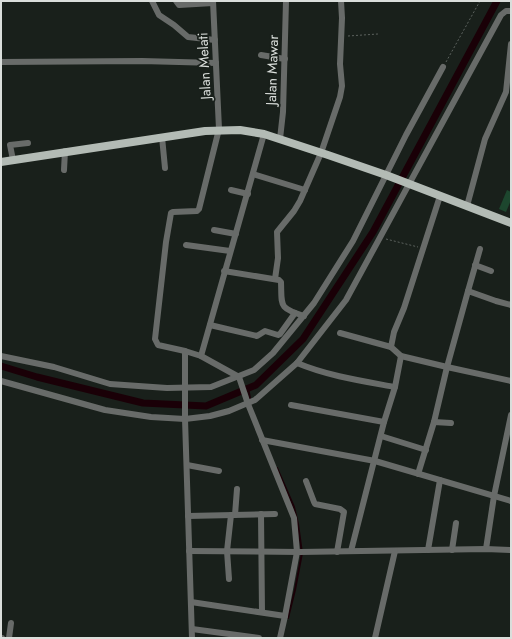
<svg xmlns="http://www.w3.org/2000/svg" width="512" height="639" viewBox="0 0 512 639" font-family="Jost,sans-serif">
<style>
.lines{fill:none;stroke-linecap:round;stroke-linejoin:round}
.stream{stroke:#1a0007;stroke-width:2}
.canal{stroke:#1a0007;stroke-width:7}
.building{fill:#1d462e}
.path{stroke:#5c625e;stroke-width:1;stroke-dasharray:2 2;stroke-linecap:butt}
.minor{stroke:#686b69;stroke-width:6}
.major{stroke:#b3bbb5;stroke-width:8}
.labels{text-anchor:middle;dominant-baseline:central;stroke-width:3.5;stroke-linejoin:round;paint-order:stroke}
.street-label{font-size:14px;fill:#dadedb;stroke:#19201b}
</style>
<rect width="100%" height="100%" fill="#19201b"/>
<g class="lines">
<g class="stream">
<path d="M 248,388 L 250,398"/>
<path d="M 277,468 L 294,507 L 298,524 L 302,553 L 295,590 L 288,618"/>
</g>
<path class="canal" d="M 1,366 L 37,377 L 143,403 L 206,406 L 256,385 L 303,339 L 373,232 L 497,1"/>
</g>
<path class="building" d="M 507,190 L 511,192 L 511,200 L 506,212 L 499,209 Z"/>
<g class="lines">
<g class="path">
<path d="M 348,36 L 378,34"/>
<path d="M 446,62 L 480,1"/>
<path d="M 386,239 L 418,247"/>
</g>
<g class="minor">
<path d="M 152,1 L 159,15 L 174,25 L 188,37 L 215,40"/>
<path d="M 176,1 L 179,5 L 213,3"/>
<path d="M 261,55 L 285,59"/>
<path d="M 1,62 L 142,61 L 216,63"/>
<path d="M 162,137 L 165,168"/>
<path d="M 280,139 L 283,112 L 286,1"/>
<path d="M 13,160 L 10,145 L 28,143"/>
<path d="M 64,170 L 65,151"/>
<path d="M 253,174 L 305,190"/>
<path d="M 231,190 L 248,194"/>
<path d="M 440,196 L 404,308 L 394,332 L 391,347 L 401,356 L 447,367 L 468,291 L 496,301 L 511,305"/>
<path d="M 467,206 L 485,139 L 506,92 L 511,44"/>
<path d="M 214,230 L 236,234"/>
<path d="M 186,245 L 230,251"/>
<path d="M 475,265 L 491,271"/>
<path d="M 224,271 L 279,280 L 281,282 C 282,306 278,308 304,316"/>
<path d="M 275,279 L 278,258 L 277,232 L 294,211 L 300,201 L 321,153 L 340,97 L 342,86 L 340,64 L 342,18 L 341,1"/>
<path d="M 468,291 L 480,249"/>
<path d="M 210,325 L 257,336 L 265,331 L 278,335 L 280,334 L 295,313"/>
<path d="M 340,333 L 391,347"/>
<path d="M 185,351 L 158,345 L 155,339 L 166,242 L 171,213 L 173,212 L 197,211 L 199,209 L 219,129 L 213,1"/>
<path d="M 1,356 L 54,367 L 110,384 L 167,388 L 211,387 L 254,370 L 273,353 L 314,303 L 353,241 L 406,135 L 443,67"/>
<path d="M 201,356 L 239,377 L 248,404 L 294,518 L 297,552 L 285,616 L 280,638"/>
<path d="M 297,363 C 328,376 362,381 395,387"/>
<path d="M 1,381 L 105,410 L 151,417 L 185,419 L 210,416 L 229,411 L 255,400 L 297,363 L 346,300 L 501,15 L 506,11 L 511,11"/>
<path d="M 291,405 L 384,422"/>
<path d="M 434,422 L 451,423"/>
<path d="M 381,436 L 426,450"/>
<path d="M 262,440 L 375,461 L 511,501"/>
<path d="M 187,465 L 219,471"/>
<path d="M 418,474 L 434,422 L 447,367 L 511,381"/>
<path d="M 306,481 L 314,502 L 315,504 L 340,509 L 344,512 L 337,552"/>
<path d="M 261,514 L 262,612"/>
<path d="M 235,515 L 237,489"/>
<path d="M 188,516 L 275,514"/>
<path d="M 486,549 L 494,496 L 511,415"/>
<path d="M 428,550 L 440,480"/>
<path d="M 452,550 L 456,523"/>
<path d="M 189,551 L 300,552 L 486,549 L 511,550"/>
<path d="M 351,551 L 384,422 L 395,387 L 401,356"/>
<path d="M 229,579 L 227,551 L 231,515"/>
<path d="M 191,602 L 285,616"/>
<path d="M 192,629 L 259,638"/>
<path d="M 1,638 L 2,638"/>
<path d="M 9,638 L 11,623"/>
<path d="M 192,638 L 185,419 L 185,351 L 201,356 L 264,134"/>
<path d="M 375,638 L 395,551"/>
</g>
<path class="major" d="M 1,162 L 205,131 L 240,130 L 264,134 L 328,155 L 386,175 L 511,223"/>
</g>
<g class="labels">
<g class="street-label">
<text transform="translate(204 66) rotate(-93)">Jalan Melati</text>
<text transform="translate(272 70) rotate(-88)">Jalan Mawar</text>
</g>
</g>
<rect width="512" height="639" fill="none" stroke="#dadedb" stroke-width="4"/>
</svg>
